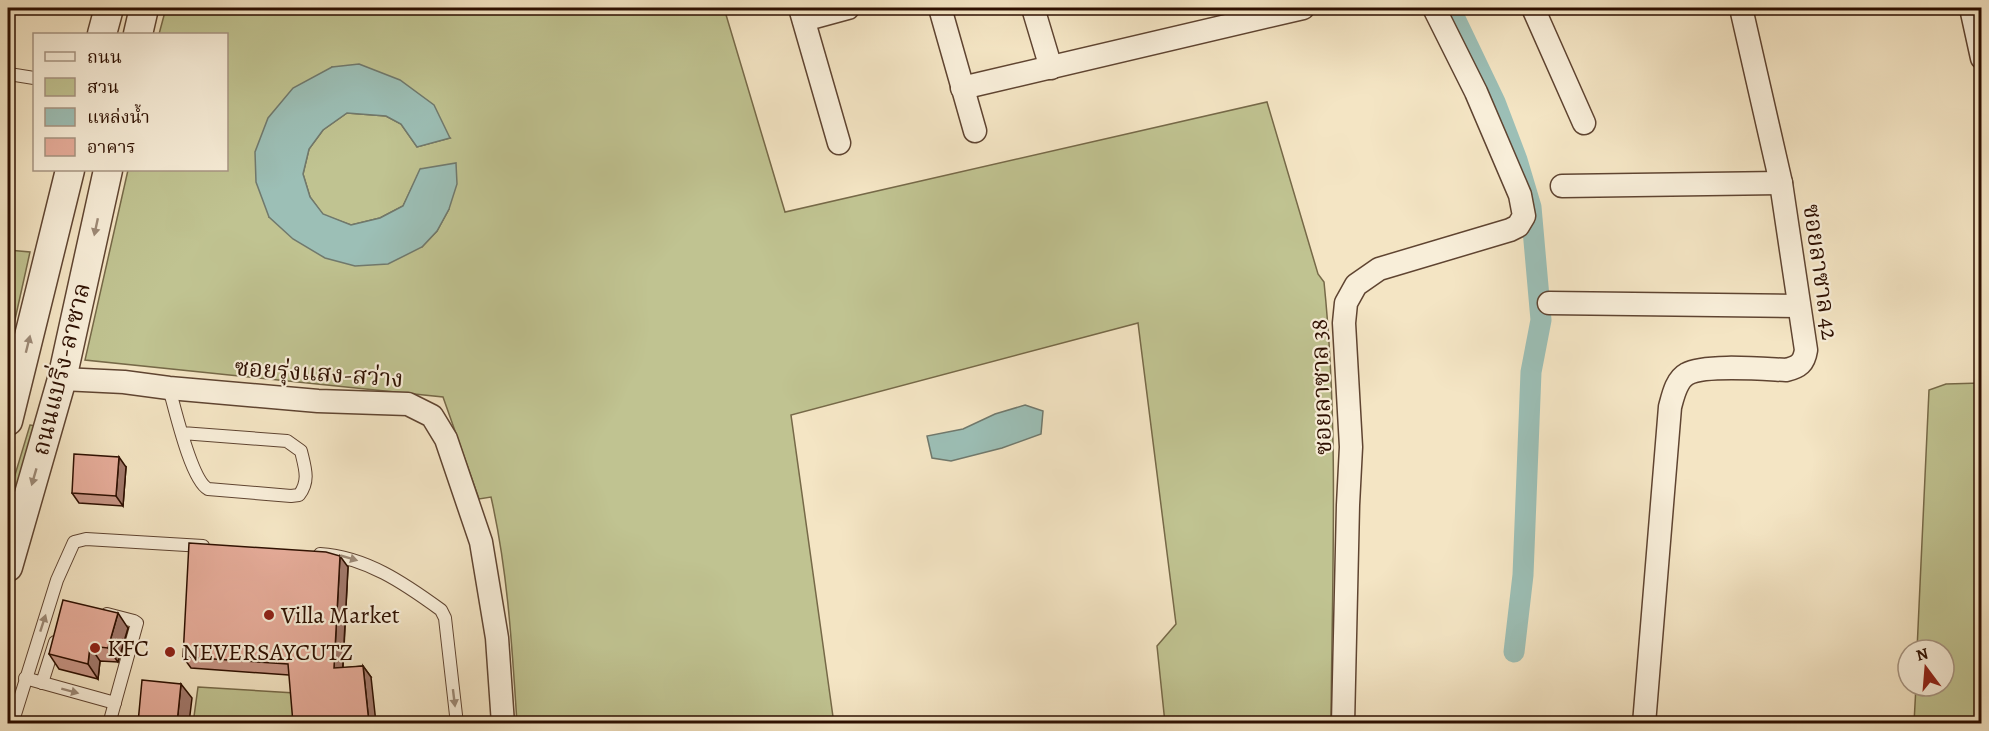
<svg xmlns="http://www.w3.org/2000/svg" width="1989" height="731" viewBox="0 0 1989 731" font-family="Alegreya,'Noto Serif Thai',serif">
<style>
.green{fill:#c0c391;stroke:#766948;stroke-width:1.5;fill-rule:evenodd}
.water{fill:#9cbfb6;stroke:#70796d;stroke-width:1.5}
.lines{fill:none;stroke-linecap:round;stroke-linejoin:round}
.canal{stroke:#9cbfb6;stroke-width:21}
.service-casing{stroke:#5f4431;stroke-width:14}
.minor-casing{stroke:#5f4431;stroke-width:25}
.tertiary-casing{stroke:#5f4431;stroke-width:31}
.service{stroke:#f8eed9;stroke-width:12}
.minor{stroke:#f8eed9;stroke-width:22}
.tertiary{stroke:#f8eed9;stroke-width:28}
.wall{fill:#c79585;stroke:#2d0f00;stroke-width:1.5}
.shaded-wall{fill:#a2796c;stroke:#2d0f00;stroke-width:1.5}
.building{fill:#e7ad9b;stroke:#2d0f00;stroke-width:1.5}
.oneway{fill:#9d8a77}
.poi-dot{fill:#8f2418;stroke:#f8eed9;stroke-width:2}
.labels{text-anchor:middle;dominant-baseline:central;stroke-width:4.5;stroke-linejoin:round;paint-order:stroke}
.street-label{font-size:24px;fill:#2d0f00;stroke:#f8eed9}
.poi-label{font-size:24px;fill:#2d0f00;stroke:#f8eed9;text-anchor:start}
</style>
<rect width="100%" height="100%" fill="#f4e5c4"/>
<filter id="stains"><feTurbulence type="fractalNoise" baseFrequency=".00333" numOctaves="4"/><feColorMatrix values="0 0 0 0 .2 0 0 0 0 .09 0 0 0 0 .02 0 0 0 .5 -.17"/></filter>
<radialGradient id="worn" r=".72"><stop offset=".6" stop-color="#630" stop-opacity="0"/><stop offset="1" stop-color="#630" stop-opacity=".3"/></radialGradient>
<g class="green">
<path d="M 166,8 L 724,8 L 785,212 L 1267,102 L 1318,274 L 1324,282 C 1339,428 1332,576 1331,723 L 1165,723 L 1157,646 L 1176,624 L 1138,323 L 791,415 L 834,724 L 517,723 C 512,647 508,572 491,497 L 479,499 L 443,397 L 85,360 L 128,170 L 226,170 L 226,34 L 159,34 ZM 332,67 L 450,138 L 417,147 L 401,124 L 386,116 L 347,113 L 323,130 L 309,149 L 303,174 L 310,197 L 323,215 L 351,225 L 380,218 L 403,206 L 421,169 L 449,209 L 437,231 L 422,247 L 269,217 Z"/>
<path d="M 8,250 L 30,252 L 8,351 Z"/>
<path d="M 1981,383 L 1981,723 L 1914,723 L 1916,686 L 1944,686 L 1944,650 L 1917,650 L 1929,390 L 1946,384 Z"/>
<path d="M 30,425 L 36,426 L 8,525 L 8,498 Z"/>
<path d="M 198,687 L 295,693 L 297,723 L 193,724 Z"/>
</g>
<g class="water">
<path d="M 359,64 L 400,80 L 434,105 L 450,138 L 417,147 L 401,124 L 386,116 L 347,113 L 323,130 L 309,149 L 303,174 L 310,197 L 323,214 L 351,225 L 380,218 L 403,206 L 420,169 L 456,163 L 457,184 L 449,209 L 437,231 L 422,247 L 388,264 L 355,266 L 325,258 L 293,239 L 269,217 L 256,182 L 255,152 L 268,118 L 293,88 L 332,67 Z"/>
<path d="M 1025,405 L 1043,411 L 1041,434 L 1002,448 L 951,461 L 932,458 L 927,436 L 963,429 L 995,414 Z"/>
</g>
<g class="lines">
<path class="canal" d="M 1450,8 L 1495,102 L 1517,160 L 1531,207 L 1541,320 L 1531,372 L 1523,575 L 1514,652"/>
<g class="service-casing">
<g id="service">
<path d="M 9,74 L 34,78"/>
<path d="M 169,388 C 175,409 191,480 208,489 L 291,496 L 299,495 C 310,481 305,468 301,451 L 287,441 L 182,433"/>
<path d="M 320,554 C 366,557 404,583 441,610 L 445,618 L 457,724"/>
<path d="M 107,614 L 134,621 L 137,623 L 109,724"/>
<path d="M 25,678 L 115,703"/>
<path d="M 42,683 L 55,642"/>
<path d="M 12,724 L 57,580 L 74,542 L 86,539 L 203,546"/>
</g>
</g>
<g class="minor-casing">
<g id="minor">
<path d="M 800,8 L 839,143"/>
<path d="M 940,8 L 975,131"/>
<path d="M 1033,8 L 1051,68"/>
<path d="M 1533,8 L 1584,123"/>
<path d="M 1971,8 L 1982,58"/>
<path d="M 804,20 L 848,8"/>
<path d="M 962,88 L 1303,8"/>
<path d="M 1562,186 L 1781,183"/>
<path d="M 1549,303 L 1798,306"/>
<path d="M 62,379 L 124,382 L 169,388 L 318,401 L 408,404 L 432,416 L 446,439 L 481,542 L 497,638 L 503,724"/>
<path d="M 1343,724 L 1348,505 L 1351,447 L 1344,323 L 1346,303 L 1356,285 L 1379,269 L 1510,230 L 1518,226 L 1524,216 L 1520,195 L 1476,92 L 1434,8"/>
<path d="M 1644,724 L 1670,407 C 1673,396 1676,380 1687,374 C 1704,364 1764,369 1786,370 C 1799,367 1804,363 1806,350 L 1781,183 L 1741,8"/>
</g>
</g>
<g class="tertiary-casing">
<g id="tertiary">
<path d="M 102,34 L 109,8"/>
<path d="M 138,34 L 144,8"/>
<path d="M 8,421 L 70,170"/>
<path d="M 8,567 L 62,379 L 108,170"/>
</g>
</g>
<use href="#service" class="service"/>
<use href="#minor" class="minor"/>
<use href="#tertiary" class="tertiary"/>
</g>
<g class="wall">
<path d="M 126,467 L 123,506 L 79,503 L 72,493 Z"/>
<path d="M 348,567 L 343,668 L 363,666 L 371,677 L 289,675 L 191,668 L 183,657 Z"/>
<path d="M 128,628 L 118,662 L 100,661 L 98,679 L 59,669 L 49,654 Z"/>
</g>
<g class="shaded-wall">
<path d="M 119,457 L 126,467 L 123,506 L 116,496 Z"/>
<path d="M 340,556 L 348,567 L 342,680 L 334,668 Z"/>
<path d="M 118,613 L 128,628 L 118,662 L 108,648 Z"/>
<path d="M 90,646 L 100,661 L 98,679 L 88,664 Z"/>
<path d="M 363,666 L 371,677 L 376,723 L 369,723 Z"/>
<path d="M 181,684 L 192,698 L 189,723 L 177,723 Z"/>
</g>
<g class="building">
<path d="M 74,454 L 119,457 L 116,496 L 72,493 Z"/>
<path d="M 189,543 L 326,552 L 340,556 L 334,668 L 363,666 L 369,723 L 293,723 L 288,664 L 183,657 Z"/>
<path d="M 63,600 L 118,613 L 108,648 L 90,646 L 88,664 L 49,654 Z"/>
<path d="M 142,680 L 181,684 L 177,723 L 138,723 Z"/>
</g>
<defs><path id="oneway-solid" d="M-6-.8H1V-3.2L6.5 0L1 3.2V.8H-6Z" transform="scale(1.5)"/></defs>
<g class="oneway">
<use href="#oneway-solid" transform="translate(96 227) rotate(102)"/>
<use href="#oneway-solid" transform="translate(28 344) rotate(-76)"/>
<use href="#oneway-solid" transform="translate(34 477) rotate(106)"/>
<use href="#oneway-solid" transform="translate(349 558) rotate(16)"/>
<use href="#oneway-solid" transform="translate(43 623) rotate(-72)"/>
<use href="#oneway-solid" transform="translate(70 691) rotate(15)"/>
<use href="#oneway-solid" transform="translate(454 698) rotate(83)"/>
</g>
<g class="poi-dot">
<circle cx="269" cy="615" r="6"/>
<circle cx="95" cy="648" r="6"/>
<circle cx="170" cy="652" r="6"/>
</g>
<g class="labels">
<g class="street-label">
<text transform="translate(1821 272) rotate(82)">ซอยลาซาล 42</text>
<text transform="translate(61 369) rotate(-76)">ถนนแบริ่ง-ลาซาล</text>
<text transform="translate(319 373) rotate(4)">ซอยรุ่งแสง-สว่าง</text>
<text transform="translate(1321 387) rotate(-92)">ซอยลาซาล 38</text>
</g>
<g class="poi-label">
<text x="281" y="615">Villa Market</text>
<text x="107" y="648">KFC</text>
<text x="182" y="652">NEVERSAYCUTZ</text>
</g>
</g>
<rect width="1989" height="731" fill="none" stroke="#f4e5c4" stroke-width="30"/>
<rect x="9" y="9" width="1971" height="713" fill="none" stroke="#2d0f00" stroke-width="3"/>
<rect x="15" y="15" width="1959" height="701" fill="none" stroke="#2d0f00" stroke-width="1.5"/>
<rect x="33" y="33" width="195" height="138" fill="#f8eed9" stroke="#a79582" stroke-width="1.5"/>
<rect x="45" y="52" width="30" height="9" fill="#f8eed9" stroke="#a79582" stroke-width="1.5"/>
<text x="87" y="63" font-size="18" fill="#2d0f00">ถนน</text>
<rect x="45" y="78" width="30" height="18" fill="#c0c391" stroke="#a79582" stroke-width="1.5"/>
<text x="87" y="93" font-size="18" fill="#2d0f00">สวน</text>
<rect x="45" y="108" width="30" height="18" fill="#9cbfb6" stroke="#a79582" stroke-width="1.5"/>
<text x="87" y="123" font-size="18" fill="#2d0f00">แหล่งน้ำ</text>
<rect x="45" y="138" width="30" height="18" fill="#e7ad9b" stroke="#a79582" stroke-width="1.5"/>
<text x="87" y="153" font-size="18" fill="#2d0f00">อาคาร</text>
<g transform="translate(1926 668) rotate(344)"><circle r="28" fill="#f8eed9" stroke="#a79582" stroke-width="1.5"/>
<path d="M0-4.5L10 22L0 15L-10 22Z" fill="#8f2418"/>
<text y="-9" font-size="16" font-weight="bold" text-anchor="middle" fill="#2d0f00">N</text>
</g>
<rect width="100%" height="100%" filter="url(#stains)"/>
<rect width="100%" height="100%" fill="url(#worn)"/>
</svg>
